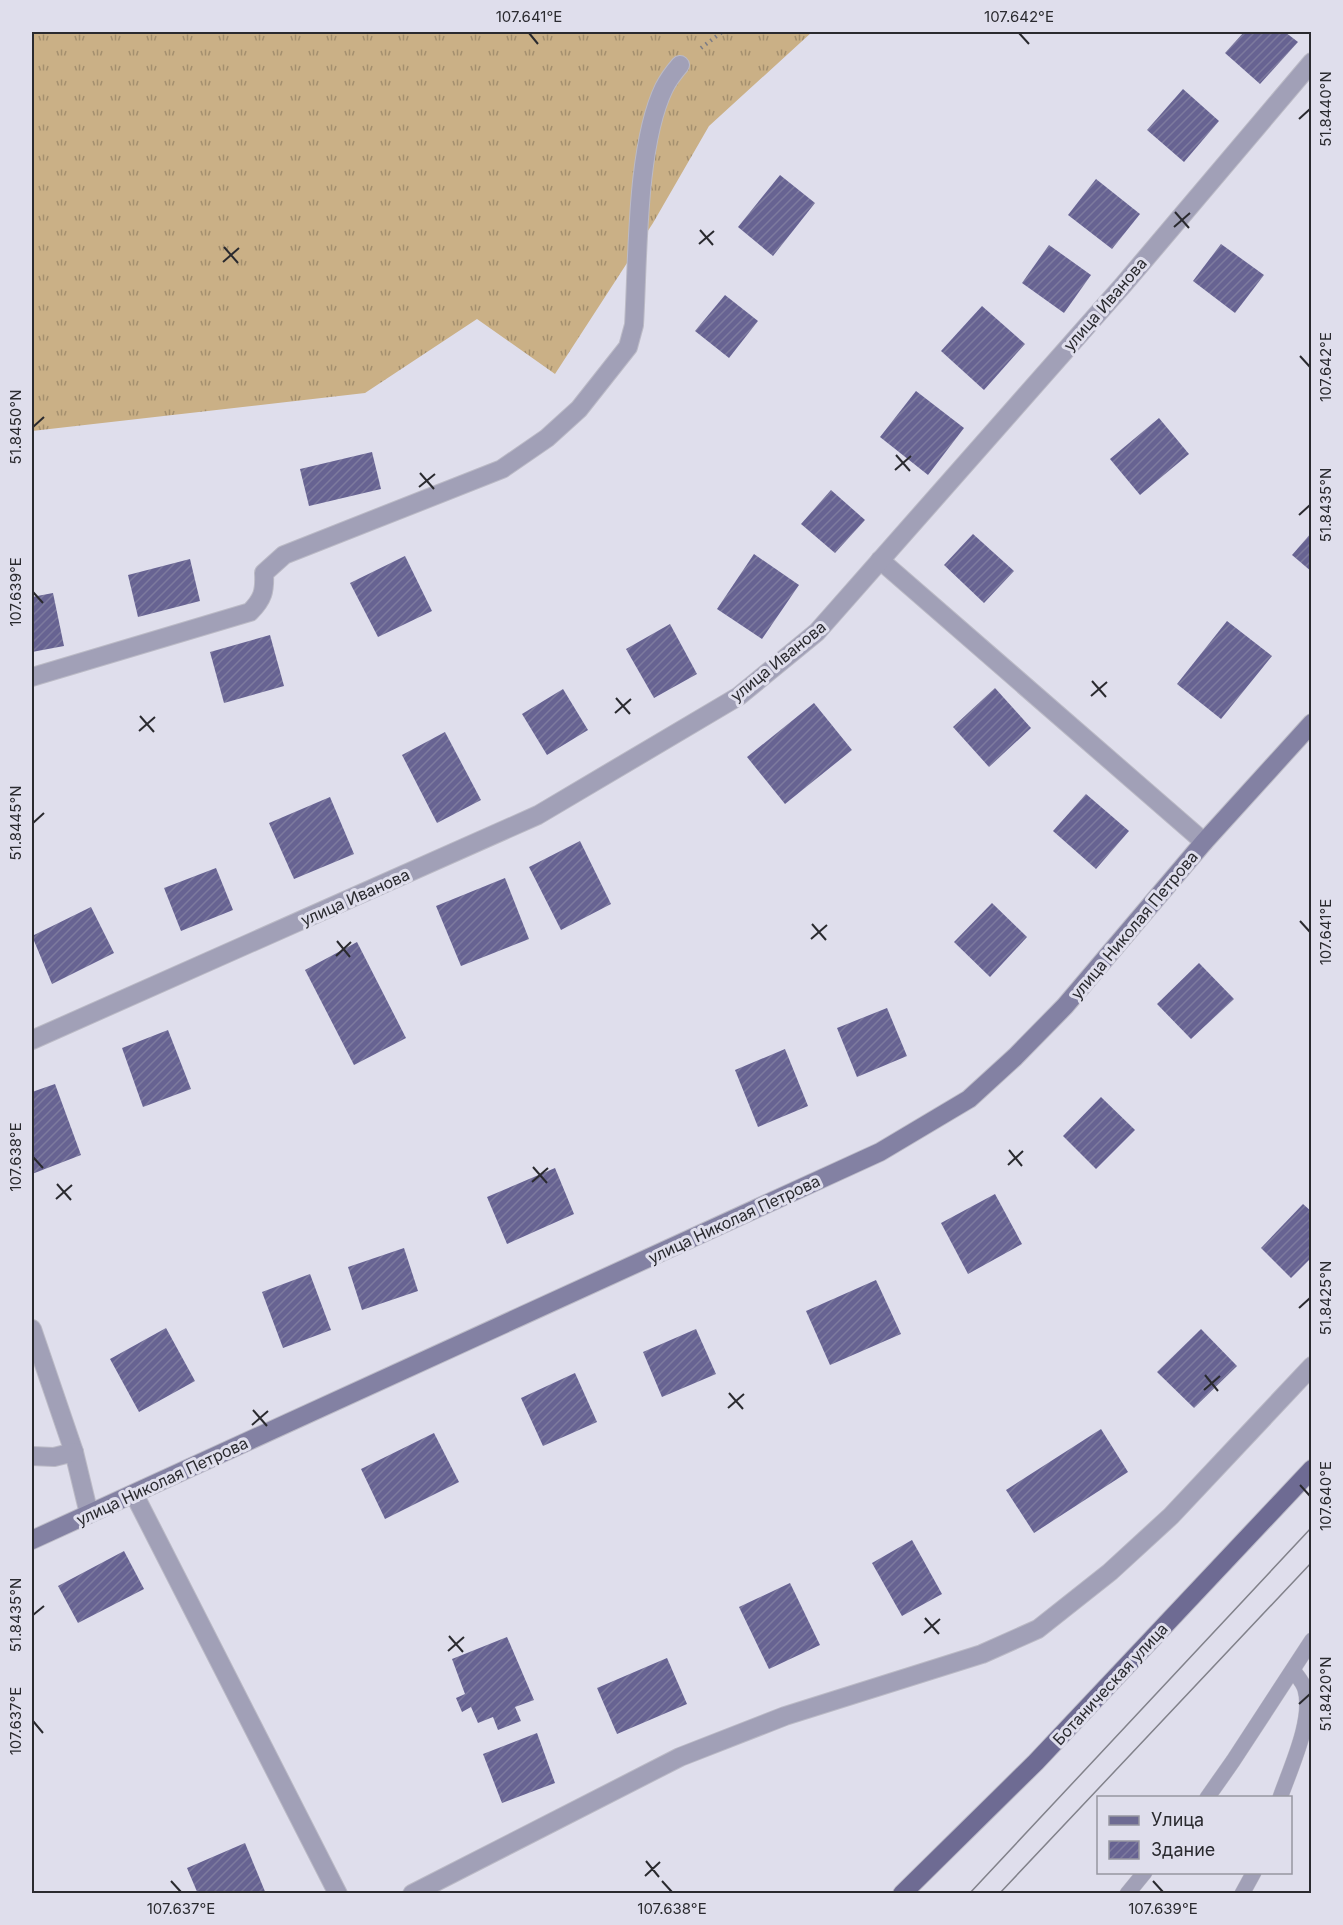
<svg xmlns="http://www.w3.org/2000/svg" width="1343" height="1925" viewBox="0 0 1343 1925" font-family="Inter,sans-serif">
<style>
.grass{fill:url(#grass-tufts)}
.building{fill:url(#building-hatch)}
.lines{fill:none;stroke-linecap:round;stroke-linejoin:round}
.service-casing{stroke:#bbbac6;stroke-width:16}
.minor-casing{stroke:#bbbac6;stroke-width:20}
.secondary-casing{stroke:#bbbac6;stroke-width:20}
.primary-casing{stroke:#bbbac6;stroke-width:20}
.path{stroke:#7c7c85;stroke-width:4;stroke-dasharray:1.5 4.5;stroke-linecap:butt}
.service{stroke:#a1a0b7;stroke-width:15}
.minor{stroke:#a1a0b7;stroke-width:18}
.secondary{stroke:#8381a3;stroke-width:18}
.primary{stroke:#6e6b93;stroke-width:18}
.tram{stroke:#82828b;stroke-width:1.5}
.ticks{fill:none;stroke:#2a2a2f;stroke-width:2}
.labels{text-anchor:middle;dominant-baseline:central;stroke-width:6;stroke-linejoin:round;paint-order:stroke}
.street-label{font-size:16px;fill:#2a2a2f;stroke:#dfdeec}
.neatline{fill:none;stroke:#2a2a2f;stroke-width:2}
.ticks-label{font-size:15px;text-anchor:middle;fill:#2a2a2f}
</style>
<defs>
<pattern id="grass-tufts" width="24" height="20" patternUnits="userSpaceOnUse" patternTransform="scale(1.5)"><rect width="24" height="20" fill="#cab086"/><path d="M3 7l-1-3M5 7V3M7 7l1-3M15 17l-1-3M17 17v-4M19 17l1-3" fill="none" stroke="#a48f6e"/></pattern>
<pattern id="building-hatch" width="6" height="6" patternUnits="userSpaceOnUse" patternTransform="scale(1.5)"><rect width="6" height="6" fill="#676392"/><path d="M-1 1l2-2M0 6l6-6M5 7l2-2" fill="none" stroke="#7d7a9e"/></pattern>
</defs>
<rect width="100%" height="100%" fill="#dfdeec"/>
<path class="grass" d="M 32,32 L 812,32 L 709,126 L 653,223 L 555,374 L 477,319 L 365,393 L 32,431 Z"/>
<g class="building">
<path d="M 1244,32 L 1285,32 L 1298,42 L 1260,84 L 1225,53 Z"/>
<path d="M 1183,89 L 1219,121 L 1184,162 L 1147,130 Z"/>
<path d="M 780,175 L 815,203 L 773,256 L 738,227 Z"/>
<path d="M 1096,179 L 1140,214 L 1112,249 L 1068,215 Z"/>
<path d="M 1221,244 L 1264,275 L 1235,313 L 1193,281 Z"/>
<path d="M 1049,245 L 1091,275 L 1064,313 L 1022,283 Z"/>
<path d="M 725,295 L 758,321 L 729,358 L 695,331 Z"/>
<path d="M 982,306 L 1025,344 L 984,390 L 941,351 Z"/>
<path d="M 916,391 L 964,428 L 928,475 L 880,437 Z"/>
<path d="M 1159,418 L 1189,454 L 1140,495 L 1110,459 Z"/>
<path d="M 372,452 L 381,489 L 309,506 L 300,469 Z"/>
<path d="M 831,490 L 865,520 L 835,553 L 801,524 Z"/>
<path d="M 1312,532 L 1312,572 L 1292,555 Z"/>
<path d="M 973,534 L 1014,571 L 984,603 L 944,565 Z"/>
<path d="M 754,554 L 799,585 L 762,639 L 717,609 Z"/>
<path d="M 405,556 L 432,611 L 378,637 L 350,583 Z"/>
<path d="M 190,559 L 200,601 L 138,617 L 128,575 Z"/>
<path d="M 53,593 L 64,646 L 32,652 L 32,597 Z"/>
<path d="M 1227,621 L 1272,656 L 1221,719 L 1177,684 Z"/>
<path d="M 670,624 L 697,674 L 654,698 L 626,649 Z"/>
<path d="M 270,635 L 284,686 L 224,703 L 210,652 Z"/>
<path d="M 995,688 L 1031,728 L 989,767 L 953,727 Z"/>
<path d="M 563,689 L 588,730 L 547,755 L 522,714 Z"/>
<path d="M 814,703 L 852,750 L 785,804 L 747,757 Z"/>
<path d="M 445,732 L 481,800 L 437,823 L 402,755 Z"/>
<path d="M 1086,794 L 1129,831 L 1096,869 L 1053,831 Z"/>
<path d="M 330,797 L 354,854 L 294,879 L 269,823 Z"/>
<path d="M 580,841 L 611,904 L 561,930 L 529,867 Z"/>
<path d="M 216,868 L 233,910 L 181,931 L 164,888 Z"/>
<path d="M 505,878 L 529,939 L 461,966 L 436,906 Z"/>
<path d="M 992,903 L 1027,937 L 990,977 L 954,942 Z"/>
<path d="M 91,907 L 114,953 L 52,984 L 32,936 Z"/>
<path d="M 357,942 L 406,1038 L 354,1065 L 305,970 Z"/>
<path d="M 1199,963 L 1234,999 L 1191,1039 L 1157,1004 Z"/>
<path d="M 887,1008 L 907,1056 L 857,1077 L 837,1028 Z"/>
<path d="M 168,1030 L 191,1089 L 143,1107 L 122,1048 Z"/>
<path d="M 785,1049 L 808,1106 L 758,1127 L 735,1070 Z"/>
<path d="M 55,1084 L 81,1155 L 32,1174 L 32,1092 Z"/>
<path d="M 1101,1097 L 1135,1130 L 1096,1169 L 1063,1136 Z"/>
<path d="M 555,1168 L 574,1214 L 507,1244 L 487,1197 Z"/>
<path d="M 995,1194 L 1022,1244 L 968,1274 L 941,1223 Z"/>
<path d="M 1303,1204 L 1312,1212 L 1312,1257 L 1291,1278 L 1261,1248 Z"/>
<path d="M 404,1248 L 418,1291 L 362,1310 L 348,1267 Z"/>
<path d="M 310,1274 L 331,1330 L 283,1348 L 262,1292 Z"/>
<path d="M 876,1280 L 901,1334 L 830,1365 L 806,1311 Z"/>
<path d="M 166,1328 L 195,1381 L 139,1412 L 110,1359 Z"/>
<path d="M 696,1329 L 716,1374 L 662,1397 L 643,1352 Z"/>
<path d="M 1201,1329 L 1237,1366 L 1194,1408 L 1157,1372 Z"/>
<path d="M 575,1373 L 597,1422 L 543,1446 L 521,1398 Z"/>
<path d="M 1101,1429 L 1128,1472 L 1034,1533 L 1006,1490 Z"/>
<path d="M 434,1433 L 459,1482 L 385,1519 L 361,1469 Z"/>
<path d="M 912,1540 L 942,1594 L 902,1616 L 872,1563 Z"/>
<path d="M 124,1551 L 144,1589 L 78,1623 L 58,1586 Z"/>
<path d="M 790,1583 L 820,1645 L 769,1669 L 739,1607 Z"/>
<path d="M 507,1637 L 534,1700 L 515,1707 L 521,1721 L 498,1730 L 493,1717 L 478,1723 L 471,1707 L 462,1712 L 456,1698 L 465,1694 L 452,1659 Z"/>
<path d="M 667,1658 L 687,1704 L 617,1734 L 597,1688 Z"/>
<path d="M 537,1733 L 555,1783 L 502,1803 L 483,1754 Z"/>
<path d="M 245,1843 L 266,1894 L 198,1894 L 187,1868 Z"/>
</g>
<g class="lines">
<g class="service-casing">
<g id="service">
<path d="M 1207,1798 L 1233,1761 L 1312,1640"/>
<path d="M 1280,1798 C 1290,1769 1314,1719 1305,1689 C 1303,1682 1297,1676 1293,1670"/>
<path d="M 1127,1894 L 1145,1872"/>
<path d="M 1242,1894 L 1254,1872"/>
</g>
</g>
<g class="minor-casing">
<g id="minor">
<path d="M 880,560 L 1204,842"/>
<path d="M 32,677 L 250,612 C 263,599 265,591 264,573 L 284,555 L 502,469 L 547,438 L 579,409 L 628,347 L 634,325 C 638,259 636,146 664,88 C 668,80 674,72 680,65"/>
<path d="M 32,1040 L 538,815 L 739,696 L 817,632 L 1124,284 L 1312,62"/>
<path d="M 32,1329 L 74,1452 L 89,1514"/>
<path d="M 32,1456 L 54,1457 L 74,1452"/>
<path d="M 134,1494 L 338,1894"/>
<path d="M 412,1894 L 680,1757 L 785,1716 L 982,1654 L 1038,1629 L 1110,1572 L 1171,1516 L 1312,1366"/>
</g>
</g>
<g class="secondary-casing">
<path id="secondary" d="M 32,1540 L 880,1152 L 969,1099 L 1015,1057 L 1065,1006 L 1204,842 L 1312,723"/>
</g>
<g class="primary-casing">
<path id="primary" d="M 902,1894 L 1036,1762 L 1312,1469"/>
</g>
<path class="path" d="M 701,48 L 722,32"/>
<use href="#service" class="service"/>
<use href="#minor" class="minor"/>
<use href="#secondary" class="secondary"/>
<use href="#primary" class="primary"/>
<g class="tram">
<path d="M 969,1894 L 1312,1527"/>
<path d="M 999,1894 L 1312,1562"/>
</g>
</g>
<path class="ticks" d="M 529,33 L 538,44M 1019,33 L 1029,44M 1299,119 L 1310,109M 1175,212 L 1189,228M 1174,227 L 1190,213M 700,230 L 713,245M 699,244 L 714,231M 224,247 L 238,263M 223,262 L 239,248M 1300,356 L 1310,367M 33,427 L 44,417M 896,455 L 910,471M 895,470 L 911,456M 420,473 L 434,489M 419,487 L 435,474M 1299,515 L 1310,505M 33,592 L 43,603M 1092,681 L 1106,697M 1091,696 L 1107,682M 616,698 L 630,714M 615,713 L 631,699M 140,716 L 154,732M 139,731 L 155,717M 33,823 L 44,813M 1300,921 L 1310,932M 812,924 L 826,940M 811,939 L 827,925M 337,941 L 350,957M 336,956 L 351,942M 1009,1150 L 1022,1166M 33,1157 L 43,1168M 1008,1165 L 1023,1151M 533,1167 L 547,1183M 532,1182 L 548,1168M 57,1184 L 71,1200M 56,1199 L 72,1185M 1299,1308 L 1310,1298M 1205,1375 L 1218,1391M 1204,1390 L 1220,1376M 729,1393 L 743,1409M 728,1408 L 744,1394M 253,1410 L 267,1426M 252,1425 L 268,1411M 1300,1485 L 1310,1496M 33,1615 L 44,1606M 925,1618 L 939,1634M 924,1633 L 940,1619M 449,1636 L 463,1652M 448,1651 L 464,1637M 1299,1704 L 1310,1694M 33,1721 L 43,1733M 646,1861 L 659,1877M 645,1876 L 660,1862M 171,1881 L 181,1892M 662,1881 L 672,1892M 1153,1881 L 1163,1892"/>
<g class="labels">
<g class="street-label">
<text transform="translate(1105 304) rotate(-49)">улица Иванова</text>
<text transform="translate(778 661) rotate(-39)">улица Иванова</text>
<text transform="translate(355 897) rotate(-24)">улица Иванова</text>
<text transform="translate(1134 925) rotate(-50)">улица Николая Петрова</text>
<text transform="translate(734 1219) rotate(-25)">улица Николая Петрова</text>
<text transform="translate(162 1481) rotate(-25)">улица Николая Петрова</text>
<text transform="translate(1110 1684) rotate(-47)">Ботаническая улица</text>
</g>
</g>
<rect width="1343" height="1925" fill="none" stroke="#dfdeec" stroke-width="66"/>
<rect x="1097" y="1796" width="195" height="78" fill="#dfdeec" stroke="#9796a0" stroke-width="1.5"/>
<rect x="1109" y="1816" width="30" height="9" fill="#6e6b93" stroke="#9796a0" stroke-width="1.5"/>
<text x="1151" y="1826" font-size="18" fill="#2a2a2f">Улица</text>
<rect x="1109" y="1841" width="30" height="18" fill="url(#building-hatch)" stroke="#9796a0" stroke-width="1.5"/>
<text x="1151" y="1856" font-size="18" fill="#2a2a2f">Здание</text>
<rect x="33" y="33" width="1277" height="1859" class="neatline"/>
<g class="ticks-label">
<text x="529" y="22">107.641°E</text>
<text x="1019" y="22">107.642°E</text>
<text transform="translate(1326 109) rotate(-90)" y="5">51.8440°N</text>
<text transform="translate(1326 367) rotate(-90)" y="5">107.642°E</text>
<text transform="translate(16 427) rotate(-90)" y="5">51.8450°N</text>
<text transform="translate(1326 505) rotate(-90)" y="5">51.8435°N</text>
<text transform="translate(16 592) rotate(-90)" y="5">107.639°E</text>
<text transform="translate(16 823) rotate(-90)" y="5">51.8445°N</text>
<text transform="translate(1326 932) rotate(-90)" y="5">107.641°E</text>
<text transform="translate(16 1157) rotate(-90)" y="5">107.638°E</text>
<text transform="translate(1326 1298) rotate(-90)" y="5">51.8425°N</text>
<text transform="translate(1326 1496) rotate(-90)" y="5">107.640°E</text>
<text transform="translate(16 1615) rotate(-90)" y="5">51.8435°N</text>
<text transform="translate(1326 1694) rotate(-90)" y="5">51.8420°N</text>
<text transform="translate(16 1721) rotate(-90)" y="5">107.637°E</text>
<text x="181" y="1914">107.637°E</text>
<text x="672" y="1914">107.638°E</text>
<text x="1163" y="1914">107.639°E</text>
</g>
</svg>
